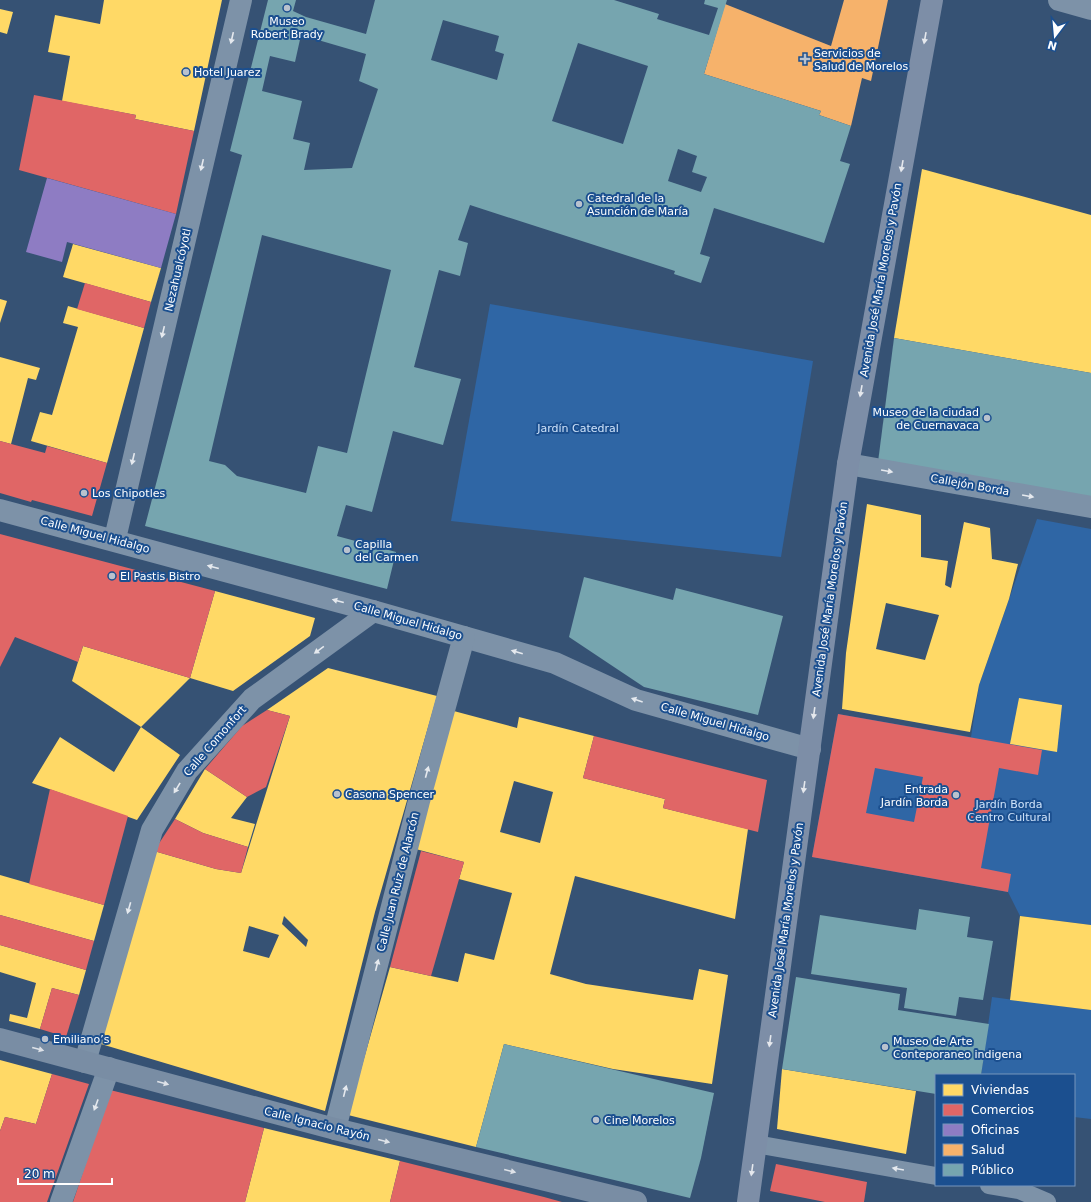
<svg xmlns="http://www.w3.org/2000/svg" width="1091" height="1202" viewBox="0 0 1091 1202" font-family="'DejaVu Sans',sans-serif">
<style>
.green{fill:#2f66a5}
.homes{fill:#ffd966;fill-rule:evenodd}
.shops{fill:#e06666;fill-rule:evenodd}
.offices{fill:#8e7cc3}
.health{fill:#f6b26b}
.public{fill:#76a5af;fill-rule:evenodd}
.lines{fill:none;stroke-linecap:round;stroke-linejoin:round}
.lane{stroke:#7d92a8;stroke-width:18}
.street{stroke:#7d92a8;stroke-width:22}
.secondary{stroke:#798da4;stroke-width:22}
.primary{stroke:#7d8ea7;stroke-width:22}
.oneway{fill:#e5e9ee}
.oneway2{fill:#e5e8ed}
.oneway3{fill:#dee2e8}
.poi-dot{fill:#b9c2ce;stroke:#1b4f8f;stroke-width:1.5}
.labels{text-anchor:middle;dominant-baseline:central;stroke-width:4;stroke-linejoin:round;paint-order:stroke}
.poi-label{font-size:11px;fill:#fff;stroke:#1b4f8f;text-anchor:start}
.street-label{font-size:11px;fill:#fff;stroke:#1b4f8f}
.park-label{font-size:11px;fill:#cfe3fa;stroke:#1b4f8f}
</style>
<rect width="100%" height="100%" fill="#365274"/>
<g class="green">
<path d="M 490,304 L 813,361 L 781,557 L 451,521 Z"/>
<path d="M 1037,519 L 1091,529 L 1091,925 L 1020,916 L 1008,892 L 812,857 L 838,714 L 971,737 L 979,685 Z"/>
<path d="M 992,997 L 1091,1010 L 1091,1119 L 1074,1117 L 1074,1075 L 981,1075 Z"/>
</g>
<g class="homes">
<path d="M 104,0 L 222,0 L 194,131 L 135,119 L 136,115 L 62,101 L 70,56 L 48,52 L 55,15 L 100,24 Z"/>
<path d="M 0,9 L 13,12 L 7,34 L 0,32 Z"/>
<path d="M 922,169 L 1091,215 L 1091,373 L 894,338 Z"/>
<path d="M 73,244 L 161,268 L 151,302 L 63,277 Z"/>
<path d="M 0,299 L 7,301 L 0,323 Z"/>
<path d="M 68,306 L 144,328 L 107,463 L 31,441 L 40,412 L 52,415 L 78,327 L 63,323 Z"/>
<path d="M 0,357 L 40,368 L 36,380 L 28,378 L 11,444 L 0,441 Z"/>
<path d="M 867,504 L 921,515 L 921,557 L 948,561 L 945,585 L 951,588 L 964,522 L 990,528 L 992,559 L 1018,564 L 1009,599 L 979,685 L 970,732 L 842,709 L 846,653 ZM 886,603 L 939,615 L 925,660 L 876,649 Z"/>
<path d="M 215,591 L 315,618 L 310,636 L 233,691 L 190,678 L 141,727 L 72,681 L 83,646 L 190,678 Z"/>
<path d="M 328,668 L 437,696 L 375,912 L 325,1111 L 101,1044 L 154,851 L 216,869 L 241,873 L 290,716 L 267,710 ZM 284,916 L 308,940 L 306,947 L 282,924 ZM 249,926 L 279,935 L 269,958 L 243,951 Z"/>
<path d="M 1019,698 L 1062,705 L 1057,752 L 1010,744 Z"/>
<path d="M 450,710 L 517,728 L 519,717 L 594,736 L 583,778 L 665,799 L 663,808 L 748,829 L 735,919 L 575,876 L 550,974 L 586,984 L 693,1000 L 699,969 L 728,975 L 712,1084 L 613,1069 L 504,1044 L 476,1147 L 348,1115 L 390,967 L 458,982 L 465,953 L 494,960 L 512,893 L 459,879 L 464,862 L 412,848 ZM 514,781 L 553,792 L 540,843 L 500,832 Z"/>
<path d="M 141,727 L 180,755 L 137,820 L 32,783 L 60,737 L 114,772 Z"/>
<path d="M 205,769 L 247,797 L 231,818 L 255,824 L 248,847 L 203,833 L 175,819 Z"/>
<path d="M 0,875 L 104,905 L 94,941 L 0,915 Z"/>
<path d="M 1020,916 L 1091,925 L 1091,1010 L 1010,1000 Z"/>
<path d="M 0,945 L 86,970 L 79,995 L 52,988 L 40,1029 L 9,1021 L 10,1014 L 27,1018 L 36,983 L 0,972 Z"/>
<path d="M 0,1060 L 52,1074 L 36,1124 L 5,1117 L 0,1131 Z"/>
<path d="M 782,1069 L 916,1091 L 906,1154 L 777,1129 Z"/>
<path d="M 264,1128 L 400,1161 L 390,1202 L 245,1202 Z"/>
</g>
<g class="shops">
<path d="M 34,95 L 136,115 L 135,119 L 194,131 L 176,214 L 19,170 Z"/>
<path d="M 85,283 L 151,302 L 144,328 L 77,309 Z"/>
<path d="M 0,441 L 45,453 L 47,446 L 107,463 L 92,516 L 32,500 L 31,502 L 0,493 Z"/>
<path d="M 0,534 L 215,591 L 190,678 L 83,646 L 78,662 L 15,637 L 0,667 Z"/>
<path d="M 267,710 L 290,716 L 266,787 L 247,797 L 205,769 L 242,726 Z"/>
<path d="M 838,714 L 1042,750 L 1038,775 L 999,768 L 981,868 L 1011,874 L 1008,892 L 812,857 ZM 875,768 L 923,777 L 914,822 L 866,813 Z"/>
<path d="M 594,736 L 767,780 L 758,832 L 663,808 L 665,799 L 583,778 Z"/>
<path d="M 50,789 L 128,816 L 104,905 L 29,884 Z"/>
<path d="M 175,819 L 203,833 L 248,847 L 241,873 L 216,869 L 154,851 Z"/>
<path d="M 421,851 L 464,862 L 431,976 L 390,967 Z"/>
<path d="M 0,915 L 94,941 L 86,970 L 0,945 Z"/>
<path d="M 52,988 L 79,995 L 66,1037 L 40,1029 Z"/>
<path d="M 52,1074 L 89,1084 L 47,1202 L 0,1202 L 0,1131 L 5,1117 L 36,1124 Z"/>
<path d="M 110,1090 L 264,1128 L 245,1202 L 73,1202 Z"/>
<path d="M 400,1161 L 544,1197 L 562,1202 L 390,1202 Z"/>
<path d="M 776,1164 L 867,1182 L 864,1202 L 825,1202 L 770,1191 Z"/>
</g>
<path class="offices" d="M 47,178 L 176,214 L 161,268 L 67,242 L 62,262 L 26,252 Z"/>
<path class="health" d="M 844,0 L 888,0 L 871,81 L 862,78 L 851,126 L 819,115 L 821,111 L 704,74 L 725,4 L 831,46 Z"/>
<g class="public">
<path d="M 268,0 L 296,0 L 293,11 L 306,17 L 366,34 L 375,0 L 614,0 L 659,14 L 657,19 L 709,35 L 718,8 L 704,4 L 705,0 L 727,0 L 704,74 L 821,111 L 819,115 L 851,126 L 840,161 L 850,164 L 824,243 L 714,208 L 700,254 L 710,257 L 701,283 L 674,274 L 675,271 L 470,205 L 458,240 L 468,243 L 460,276 L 439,270 L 414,367 L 461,379 L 443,445 L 393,431 L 372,512 L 346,505 L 337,536 L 396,552 L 387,589 L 145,526 L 242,155 L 230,151 ZM 443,20 L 499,36 L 495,51 L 504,54 L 497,80 L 431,60 ZM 301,35 L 366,54 L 359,81 L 378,89 L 352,168 L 304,170 L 310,143 L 293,139 L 302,101 L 262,91 L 270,56 L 295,62 ZM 578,43 L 648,66 L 623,144 L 552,121 ZM 678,149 L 697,156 L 692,172 L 707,177 L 701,192 L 668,181 ZM 262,235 L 391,270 L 347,453 L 318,446 L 306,493 L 237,476 L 225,465 L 209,461 Z"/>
<path d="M 894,338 L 1091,373 L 1091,504 L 878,462 Z"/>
<path d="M 584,577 L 673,600 L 676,588 L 783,616 L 758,715 L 644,687 L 569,637 Z"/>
<path d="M 919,909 L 970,917 L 967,937 L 993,941 L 983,1000 L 959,997 L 956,1016 L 904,1008 L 907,988 L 811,974 L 820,915 L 916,930 Z"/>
<path d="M 796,977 L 900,994 L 898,1010 L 989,1024 L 981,1075 L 936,1075 L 936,1094 L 782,1069 Z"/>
<path d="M 504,1044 L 714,1093 L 701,1158 L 690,1198 L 476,1147 Z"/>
</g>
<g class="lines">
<g class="lane">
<path d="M 756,1144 L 936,1176"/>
<path d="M 989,1185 L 1019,1190 L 1047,1202"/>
</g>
<g class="street">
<path d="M 1059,0 L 1091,9"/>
<path d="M 848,464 L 1091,507"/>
<path d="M 0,510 L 373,611 L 555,663 L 636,700 L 810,749"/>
<path d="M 113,540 L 117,530 L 241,0"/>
<path d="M 85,1062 L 152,830 L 187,771 L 252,699 L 373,611"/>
<path d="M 335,1129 L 419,801 L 464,637"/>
<path d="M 61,1202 L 109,1068"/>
</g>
<path class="secondary" d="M 0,1039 L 335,1129 L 636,1202"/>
<path class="primary" d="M 748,1202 L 848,464 L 932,0"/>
</g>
<defs><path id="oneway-solid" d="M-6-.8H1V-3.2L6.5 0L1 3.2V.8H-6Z"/></defs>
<g class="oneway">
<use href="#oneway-solid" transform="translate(232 38) rotate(103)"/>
<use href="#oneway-solid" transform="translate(202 165) rotate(103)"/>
<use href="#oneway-solid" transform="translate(163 332) rotate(103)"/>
<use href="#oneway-solid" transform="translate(133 459) rotate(103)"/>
<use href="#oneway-solid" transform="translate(887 471) rotate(10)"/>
<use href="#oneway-solid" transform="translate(1028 496) rotate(10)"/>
<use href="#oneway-solid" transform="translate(213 567) rotate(-165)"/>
<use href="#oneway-solid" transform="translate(338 601) rotate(-165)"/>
<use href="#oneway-solid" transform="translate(319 650) rotate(144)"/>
<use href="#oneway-solid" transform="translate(517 652) rotate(-164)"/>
<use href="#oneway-solid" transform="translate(637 700) rotate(-161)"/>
<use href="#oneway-solid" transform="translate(427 772) rotate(-75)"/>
<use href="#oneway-solid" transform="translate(177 788) rotate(121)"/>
<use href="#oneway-solid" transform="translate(129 908) rotate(106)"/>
<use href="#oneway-solid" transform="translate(377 965) rotate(-76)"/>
<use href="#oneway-solid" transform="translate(345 1091) rotate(-76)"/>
<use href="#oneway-solid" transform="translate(96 1105) rotate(110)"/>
<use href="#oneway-solid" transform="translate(898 1169) rotate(-170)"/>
</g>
<g class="oneway2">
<use href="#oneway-solid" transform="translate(925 38) rotate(100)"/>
<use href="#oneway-solid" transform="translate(902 166) rotate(100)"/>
<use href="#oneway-solid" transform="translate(861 391) rotate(100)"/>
<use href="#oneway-solid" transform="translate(814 713) rotate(98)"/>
<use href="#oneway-solid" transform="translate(804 787) rotate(98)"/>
<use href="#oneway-solid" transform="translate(770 1041) rotate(98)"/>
<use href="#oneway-solid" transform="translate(752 1170) rotate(98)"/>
</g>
<g class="oneway3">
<use href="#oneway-solid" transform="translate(38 1049) rotate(15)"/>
<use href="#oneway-solid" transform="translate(163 1083) rotate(15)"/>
<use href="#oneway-solid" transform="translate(384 1141) rotate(14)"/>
<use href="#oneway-solid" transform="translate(510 1171) rotate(14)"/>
</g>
<g class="poi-dot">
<circle cx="287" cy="8" r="4"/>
<path d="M803 53h4v4h4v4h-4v4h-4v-4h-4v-4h4z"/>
<circle cx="186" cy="72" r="4"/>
<circle cx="579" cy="204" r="4"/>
<circle cx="987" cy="418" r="4"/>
<circle cx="84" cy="493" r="4"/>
<circle cx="347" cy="550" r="4"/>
<circle cx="112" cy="576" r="4"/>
<circle cx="337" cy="794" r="4"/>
<circle cx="956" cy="795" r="4"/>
<circle cx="45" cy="1039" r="4"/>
<circle cx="885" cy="1047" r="4"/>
<circle cx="596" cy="1120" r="4"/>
</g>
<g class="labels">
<g class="poi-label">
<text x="287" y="21" text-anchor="middle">Museo<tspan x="287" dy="13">Robert Brady</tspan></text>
<text x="814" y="53">Servicios de<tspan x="814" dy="13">Salud de Morelos</tspan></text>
<text x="194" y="72">Hotel Juarez</text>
<text x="587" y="198">Catedral de la<tspan x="587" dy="13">Asunción de María</tspan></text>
<text x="979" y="412" text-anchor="end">Museo de la ciudad<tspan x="979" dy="13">de Cuernavaca</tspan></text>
<text x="92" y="493">Los Chipotles</text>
<text x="355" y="544">Capilla<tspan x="355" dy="13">del Carmen</tspan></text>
<text x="120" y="576">El Pastis Bistro</text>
<text x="948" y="789" text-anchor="end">Entrada<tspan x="948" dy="13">Jardín Borda</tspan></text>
<text x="345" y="794">Casona Spencer</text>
<text x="53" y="1039">Emiliano’s</text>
<text x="893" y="1041">Museo de Arte<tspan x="893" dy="13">Conteporaneo indigena</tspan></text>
<text x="604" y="1120">Cine Morelos</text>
</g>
<g class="street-label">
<text transform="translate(178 270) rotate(-77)">Nezahualcóyotl</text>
<text transform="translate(881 280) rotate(-80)">Avenida José María Morelos y Pavón</text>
<text transform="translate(970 485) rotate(10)">Callejón Borda</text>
<text transform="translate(95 535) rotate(15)">Calle Miguel Hidalgo</text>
<text transform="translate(830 599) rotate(-82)">Avenida José María Morelos y Pavón</text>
<text transform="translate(408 621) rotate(16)">Calle Miguel Hidalgo</text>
<text transform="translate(715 722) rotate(16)">Calle Miguel Hidalgo</text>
<text transform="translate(215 741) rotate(-49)">Calle Comonfort</text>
<text transform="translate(398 882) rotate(-76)">Calle Juan Ruiz de Alarcón</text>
<text transform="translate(786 920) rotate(-82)">Avenida José María Morelos y Pavón</text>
<text transform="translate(317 1124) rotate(14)">Calle Ignacio Rayón</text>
</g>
<g class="park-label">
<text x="578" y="428">Jardín Catedral</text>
<text x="1009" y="804">Jardín Borda<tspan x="1009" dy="13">Centro Cultural</tspan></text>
</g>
</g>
<rect x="935" y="1074" width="140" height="112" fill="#1b4f8f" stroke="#7695bc"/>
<rect x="943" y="1084" width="20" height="12" fill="#ffd966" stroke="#7695bc"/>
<text x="971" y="1094" font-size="12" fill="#ffffff">Viviendas</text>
<rect x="943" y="1104" width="20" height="12" fill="#e06666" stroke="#7695bc"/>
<text x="971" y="1114" font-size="12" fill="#ffffff">Comercios</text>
<rect x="943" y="1124" width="20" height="12" fill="#8e7cc3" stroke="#7695bc"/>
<text x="971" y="1134" font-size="12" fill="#ffffff">Oficinas</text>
<rect x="943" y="1144" width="20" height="12" fill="#f6b26b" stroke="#7695bc"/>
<text x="971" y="1154" font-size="12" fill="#ffffff">Salud</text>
<rect x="943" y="1164" width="20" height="12" fill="#76a5af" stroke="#7695bc"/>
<text x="971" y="1174" font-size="12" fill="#ffffff">Público</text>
<g transform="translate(1055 36) rotate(196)" stroke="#1b4f8f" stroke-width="3" paint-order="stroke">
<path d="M0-3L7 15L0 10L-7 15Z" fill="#ffffff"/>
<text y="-6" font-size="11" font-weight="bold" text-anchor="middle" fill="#ffffff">N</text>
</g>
<path d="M18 1178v6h94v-6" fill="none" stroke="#ffffff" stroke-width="2"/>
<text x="24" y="1178" font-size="12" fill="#ffffff" stroke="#1b4f8f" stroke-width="3" paint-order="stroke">20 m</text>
</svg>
